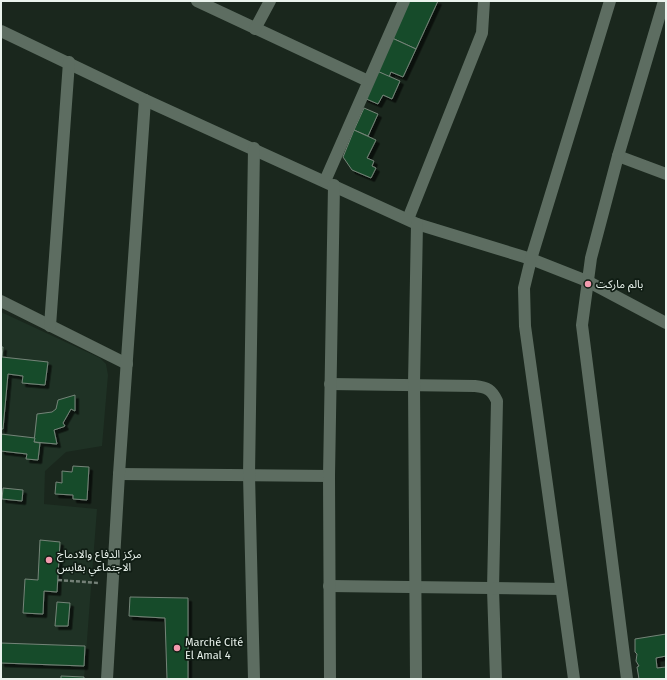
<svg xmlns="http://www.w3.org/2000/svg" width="667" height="680" viewBox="0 0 667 680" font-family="'Fira Sans','Noto Sans Arabic',sans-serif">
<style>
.built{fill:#1f3225}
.building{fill:#194b2c;stroke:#748478;filter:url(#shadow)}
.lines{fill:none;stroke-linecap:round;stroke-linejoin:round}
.path{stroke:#748077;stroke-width:2.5;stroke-dasharray:4 2;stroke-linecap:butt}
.street{stroke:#5d6d61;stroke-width:12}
.secondary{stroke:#5d6d61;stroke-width:12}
.poi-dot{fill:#f29aad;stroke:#101d14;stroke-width:1.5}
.labels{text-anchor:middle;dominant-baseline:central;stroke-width:3.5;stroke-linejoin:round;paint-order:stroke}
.poi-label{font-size:11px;fill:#eaf3ed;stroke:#101d14;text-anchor:start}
</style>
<defs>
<filter id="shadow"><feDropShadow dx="3.5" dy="3.5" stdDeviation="0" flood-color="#0009"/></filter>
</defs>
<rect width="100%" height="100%" fill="#1a271d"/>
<path class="built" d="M 1,312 L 100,358 L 106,364 L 108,375 L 102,446 L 66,452 L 45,471 L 44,504 L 97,509 L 84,679 L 1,679 Z"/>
<g class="building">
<path d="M 409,1 L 438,1 L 416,49 L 392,38 Z"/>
<path d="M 392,38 L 416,49 L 403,77 L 391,72 L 389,77 L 377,71 Z"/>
<path d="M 377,71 L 400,81 L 392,99 L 383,95 L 378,104 L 364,98 Z"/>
<path d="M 364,108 L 378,114 L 368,136 L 354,130 Z"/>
<path d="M 354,130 L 376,140 L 367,158 L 374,161 L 372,166 L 376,168 L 371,178 L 352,170 L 343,157 Z"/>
<path d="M 1,347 L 3,347 L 2,357 L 48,362 L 45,385 L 22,383 L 23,376 L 8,374 L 3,429 L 1,429 Z"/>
<path d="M 75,395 L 75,411 L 71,409 L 63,423 L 65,426 L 63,427 L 54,430 L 57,444 L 34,442 L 37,414 L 52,412 L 56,409 L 58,400 Z"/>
<path d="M 1,434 L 35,438 L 34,442 L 40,443 L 38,460 L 26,459 L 27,454 L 1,451 Z"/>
<path d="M 73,466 L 89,467 L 87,500 L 73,499 L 73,495 L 55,494 L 56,482 L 62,483 L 62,471 L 72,472 Z"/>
<path d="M 3,488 L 23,490 L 22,501 L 2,499 Z"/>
<path d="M 40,540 L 60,542 L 57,592 L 44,591 L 43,614 L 23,613 L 25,579 L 38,580 Z"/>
<path d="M 130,597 L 188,598 L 188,679 L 167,679 L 165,618 L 129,616 Z"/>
<path d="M 57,602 L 70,603 L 68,626 L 55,626 Z"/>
<path d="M 666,634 L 666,656 L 656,658 L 657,668 L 666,667 L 666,679 L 639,679 L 637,667 L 639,666 L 636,661 L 637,654 L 635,652 L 635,639 Z"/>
<path d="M 1,643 L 85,646 L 84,666 L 1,663 Z"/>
<path d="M 61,676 L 84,677 L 84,679 L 61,679 Z"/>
</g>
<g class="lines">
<path class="path" d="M 58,580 L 99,583"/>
<g class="street">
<path d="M 197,1 L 368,81"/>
<path d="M 255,29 L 270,1"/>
<path d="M 1,31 L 145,100 L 417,224 L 531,259 L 587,281 L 666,323"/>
<path d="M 618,156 L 666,174"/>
<path d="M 325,181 L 404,1"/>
<path d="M 408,219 L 482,33 L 484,1"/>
<path d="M 1,301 L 127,364"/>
<path d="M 50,326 L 69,62"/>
<path d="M 330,384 L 475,386 C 487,387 492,390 497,401 L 493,589 L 496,679"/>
<path d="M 119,474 L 329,476"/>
<path d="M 329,586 L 561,589"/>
<path d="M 107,679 L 119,474 L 145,100"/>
<path d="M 254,679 L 249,475 L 254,148"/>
<path d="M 330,679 L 329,476 L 334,185"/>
<path d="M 416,679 L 414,384 L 417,224"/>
</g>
<g class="secondary">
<path d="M 574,679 L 525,326 L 524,288 L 531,259 L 610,1"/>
<path d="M 627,679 L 582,325 L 591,258 L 618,156 L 664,1"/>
</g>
</g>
<g class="poi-dot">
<circle cx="588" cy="284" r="4"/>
<circle cx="49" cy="560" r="4"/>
<circle cx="177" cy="648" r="4"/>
</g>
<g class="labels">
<g class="poi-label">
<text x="596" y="284">بالم ماركت</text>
<text x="57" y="554">مركز الدفاع والادماج<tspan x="57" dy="13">الاجتماعي بقابس</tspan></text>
<text x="185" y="642">Marché Cité<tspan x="185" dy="13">El Amal 4</tspan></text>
</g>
</g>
<rect width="667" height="680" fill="none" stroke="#eaf3ed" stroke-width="4"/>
</svg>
